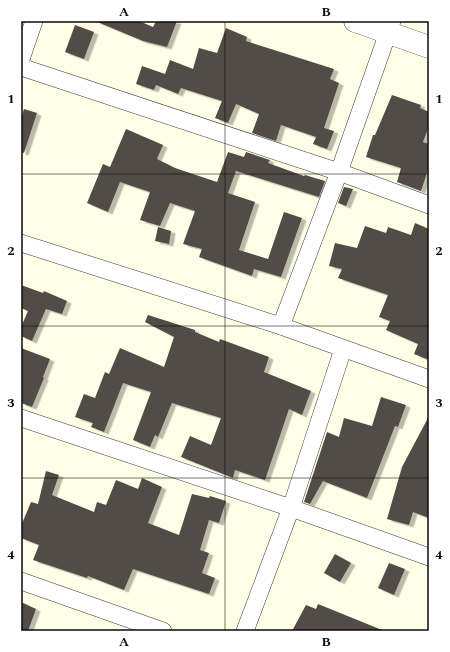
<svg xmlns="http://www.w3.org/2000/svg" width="450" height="652" viewBox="0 0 450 652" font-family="Spectral,serif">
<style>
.building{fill:#524c46;filter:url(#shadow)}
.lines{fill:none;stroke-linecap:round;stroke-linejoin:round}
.minor-casing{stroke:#3d3d3d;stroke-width:18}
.tertiary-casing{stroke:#3d3d3d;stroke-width:23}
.minor{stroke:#fff;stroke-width:17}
.tertiary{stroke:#fff;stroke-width:22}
.grid{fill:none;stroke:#0a0a0a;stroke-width:1;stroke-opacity:0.55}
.neatline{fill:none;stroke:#0a0a0a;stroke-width:1.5}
.grid-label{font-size:13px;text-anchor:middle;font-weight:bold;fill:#0a0a0a}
</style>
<defs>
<filter id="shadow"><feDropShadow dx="4.5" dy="2.5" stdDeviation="0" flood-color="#0004"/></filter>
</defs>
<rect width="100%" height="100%" fill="#fffee6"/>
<g class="building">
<path d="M 95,21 L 139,21 L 153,27 L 156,21 L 177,21 L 167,47 L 143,41 Z"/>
<path d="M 75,25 L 94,32 L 84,59 L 65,52 Z"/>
<path d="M 226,28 L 247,37 L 246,41 L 334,69 L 330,79 L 339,83 L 324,128 L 334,131 L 327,149 L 313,144 L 316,137 L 281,125 L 276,141 L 252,133 L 259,114 L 236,104 L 228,123 L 215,118 L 222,101 L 181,88 L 178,94 L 156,85 L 154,90 L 136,84 L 142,66 L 165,74 L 170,60 L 193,69 L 199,48 L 217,53 Z"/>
<path d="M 392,95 L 421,105 L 420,108 L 429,112 L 429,126 L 423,142 L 429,144 L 429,167 L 421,191 L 397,182 L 401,168 L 366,157 L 373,135 L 375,135 Z"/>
<path d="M 24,109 L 37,113 L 24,153 L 21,152 L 21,119 Z"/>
<path d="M 126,129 L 163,145 L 157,159 L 175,168 L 217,182 L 228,152 L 244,157 L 246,152 L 270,160 L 268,163 L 304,176 L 305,175 L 325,181 L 319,197 L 236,171 L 228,193 L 255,202 L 239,250 L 268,259 L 284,212 L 302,218 L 281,277 L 254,269 L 252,276 L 199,257 L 202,249 L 183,244 L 195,211 L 170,203 L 160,226 L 140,220 L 150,192 L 120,182 L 108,212 L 87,203 L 103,164 L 110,167 Z"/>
<path d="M 344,187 L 353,189 L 346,206 L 338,203 Z"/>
<path d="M 415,223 L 429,229 L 429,360 L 414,354 L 418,344 L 386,330 L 390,321 L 379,317 L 388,295 L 338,278 L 342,269 L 329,266 L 335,243 L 357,248 L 365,226 L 386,233 L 388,227 L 411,235 Z"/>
<path d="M 158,227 L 171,231 L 169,244 L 155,241 Z"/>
<path d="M 21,285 L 43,293 L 44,291 L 67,301 L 62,314 L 46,309 L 32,341 L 21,336 L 21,327 L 28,311 L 21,308 Z"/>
<path d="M 148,315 L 195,330 L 195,332 L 219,342 L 220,339 L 269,357 L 264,372 L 311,391 L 302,415 L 289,409 L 265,480 L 235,470 L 233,478 L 181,457 L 190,436 L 211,445 L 221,418 L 172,403 L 158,437 L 155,435 L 150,447 L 133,440 L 151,392 L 123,383 L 104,432 L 91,427 L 93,423 L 75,417 L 84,394 L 95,398 L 105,372 L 109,374 L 120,348 L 164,367 L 174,337 L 145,322 Z"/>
<path d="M 21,348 L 50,359 L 43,377 L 44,378 L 32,407 L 21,403 Z"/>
<path d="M 381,397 L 406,405 L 398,427 L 395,426 L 367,498 L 323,481 L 310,504 L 304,502 L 327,432 L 339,437 L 344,418 L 372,426 Z"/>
<path d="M 429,416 L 429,518 L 413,512 L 409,525 L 387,519 L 402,467 Z"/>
<path d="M 46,471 L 59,475 L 52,495 L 94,512 L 97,502 L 106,505 L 116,480 L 138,489 L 142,478 L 162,487 L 148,523 L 179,535 L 192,494 L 209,498 L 210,496 L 226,501 L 219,523 L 209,520 L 200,550 L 209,553 L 202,573 L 215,578 L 209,594 L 133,569 L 124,590 L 88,576 L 87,578 L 33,560 L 39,545 L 21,538 L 21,526 L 31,502 L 38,504 Z"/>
<path d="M 335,554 L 351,563 L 340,582 L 324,573 Z"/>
<path d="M 389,563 L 405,569 L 394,595 L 378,588 Z"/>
<path d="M 21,602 L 36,609 L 28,631 L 21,631 Z"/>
<path d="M 318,604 L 382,630 L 382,631 L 292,631 L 306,605 L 316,609 Z"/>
</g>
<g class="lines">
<g class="minor-casing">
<g id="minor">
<path d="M 21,59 L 34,21"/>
<path d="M 21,67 L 339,172 L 429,205"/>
<path d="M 21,243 L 281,326 L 429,379"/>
<path d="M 281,326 L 339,172 L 392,21"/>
<path d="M 21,418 L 291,508 L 429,557"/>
<path d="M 21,581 L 163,631"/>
<path d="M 245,631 L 291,508 L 343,349"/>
</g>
</g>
<g class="tertiary-casing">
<path id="tertiary" d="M 355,21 L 429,47"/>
</g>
<use href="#minor" class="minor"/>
<use href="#tertiary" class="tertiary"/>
</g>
<path class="grid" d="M 225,21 L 225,631M 21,174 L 429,174M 21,326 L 429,326M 21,478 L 429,478"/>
<rect width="450" height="652" fill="none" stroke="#ffffff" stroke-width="44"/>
<rect x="22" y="22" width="406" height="608" class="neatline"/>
<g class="grid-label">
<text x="124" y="16">A</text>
<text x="326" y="16">B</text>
<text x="11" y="103">1</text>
<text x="439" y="103">1</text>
<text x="11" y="255">2</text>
<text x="439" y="255">2</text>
<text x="11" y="407">3</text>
<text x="439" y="407">3</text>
<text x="11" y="559">4</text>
<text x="439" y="559">4</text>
<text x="124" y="646">A</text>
<text x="326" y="646">B</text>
</g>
</svg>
